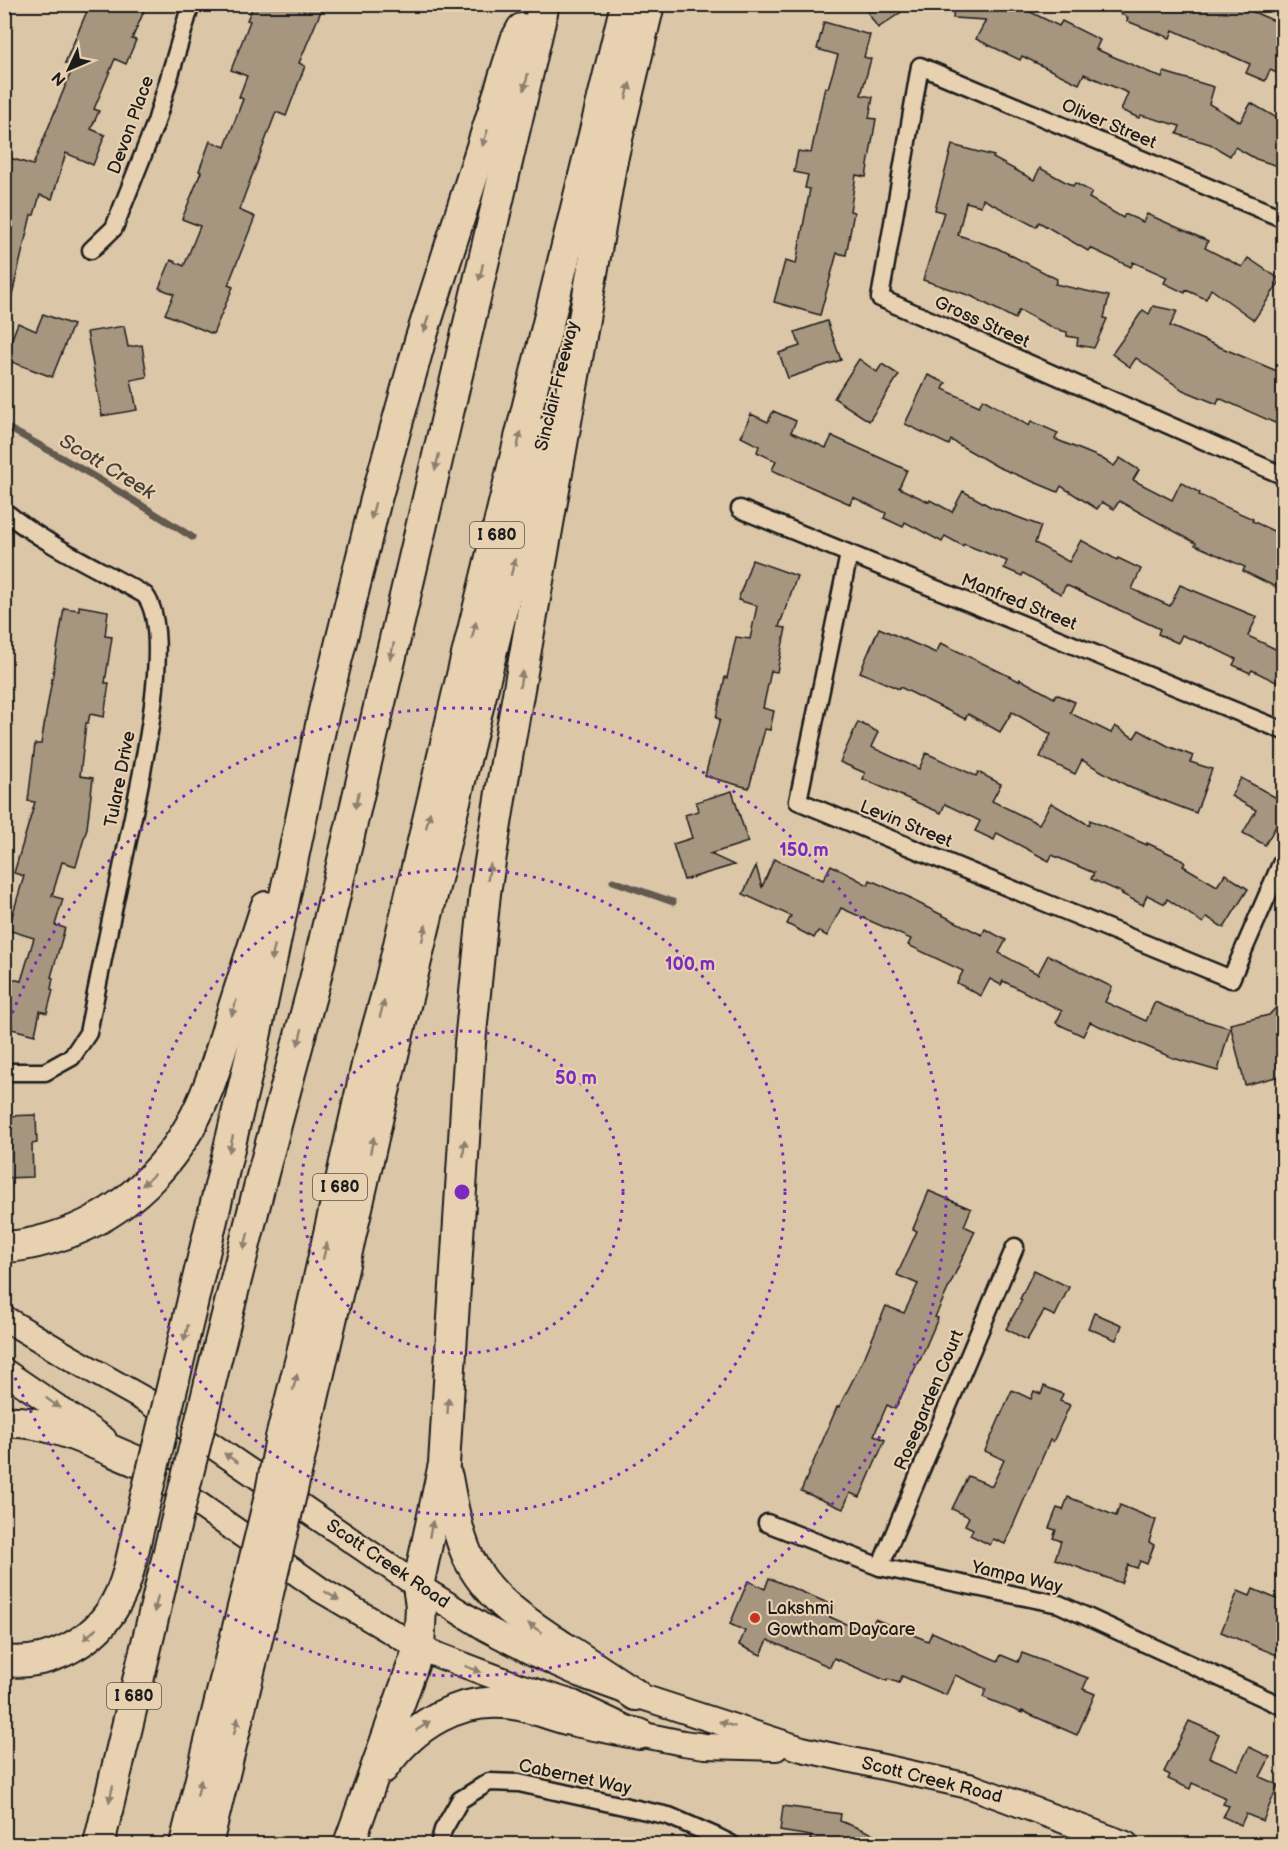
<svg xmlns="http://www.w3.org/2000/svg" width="1288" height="1849" viewBox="0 0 1288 1849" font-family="'Balsamiq Sans',sans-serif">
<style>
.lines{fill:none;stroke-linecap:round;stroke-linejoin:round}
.stream{stroke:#625a4f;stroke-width:7}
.building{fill:#a69680;stroke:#1c1c1c;stroke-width:1.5}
.street-casing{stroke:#1c1c1c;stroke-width:21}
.secondary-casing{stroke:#1c1c1c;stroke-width:28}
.highway-casing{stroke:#1c1c1c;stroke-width:34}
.street{stroke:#e8d1b1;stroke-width:16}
.secondary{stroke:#e8d1b1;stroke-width:24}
.highway{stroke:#e8d1b1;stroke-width:30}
.highway-bridge-casing{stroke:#1c1c1c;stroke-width:34;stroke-linecap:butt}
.highway-bridge{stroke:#e8d1b1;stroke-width:30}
.oneway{fill:#8c806e}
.ring{fill:none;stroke:#7b2cbf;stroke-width:3;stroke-dasharray:3 6}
.poi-dot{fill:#c8321e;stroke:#e8d1b1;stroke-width:2}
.labels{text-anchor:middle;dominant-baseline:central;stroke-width:4.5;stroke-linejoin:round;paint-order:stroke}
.shield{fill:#e8d1b1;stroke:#595249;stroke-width:1.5}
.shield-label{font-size:16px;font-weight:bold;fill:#1c1c1c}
.street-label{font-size:18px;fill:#1c1c1c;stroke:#e8d1b1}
.poi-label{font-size:18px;fill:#1c1c1c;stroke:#e8d1b1;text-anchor:start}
.water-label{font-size:20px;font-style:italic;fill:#45403a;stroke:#e8d1b1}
.centre{fill:#7b2cbf;stroke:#e8d1b1;stroke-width:3}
.ring-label{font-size:18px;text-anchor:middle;font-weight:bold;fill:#7b2cbf;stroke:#e8d1b1;stroke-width:4.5;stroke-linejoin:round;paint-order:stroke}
</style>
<rect width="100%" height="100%" fill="#dcc6a8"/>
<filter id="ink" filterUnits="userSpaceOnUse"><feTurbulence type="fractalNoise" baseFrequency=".0167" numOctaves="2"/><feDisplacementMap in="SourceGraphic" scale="12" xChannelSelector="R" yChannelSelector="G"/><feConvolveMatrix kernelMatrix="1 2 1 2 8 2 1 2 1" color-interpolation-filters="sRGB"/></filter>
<g filter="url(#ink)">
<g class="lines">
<g class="stream">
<path d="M 4,426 C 69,460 131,498 192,537"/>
<path d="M 613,881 L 673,902"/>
</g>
</g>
<g class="building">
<path d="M 90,4 L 147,4 L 132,39 L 136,40 L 126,64 L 115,59 L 94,109 L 99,111 L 91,129 L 105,135 L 93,165 L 66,153 L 52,199 L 40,195 L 34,215 L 31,215 L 11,299 L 4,299 L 4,156 L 33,165 L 73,67 L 65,63 Z"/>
<path d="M 254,4 L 324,4 L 299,63 L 305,66 L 286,116 L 276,112 L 239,210 L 255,217 L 228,285 L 233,287 L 213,334 L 165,314 L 174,294 L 159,288 L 171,260 L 184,266 L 200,226 L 182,219 L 201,172 L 199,171 L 210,141 L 225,147 L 243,99 L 239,97 L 247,76 L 231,70 L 250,21 L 247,20 Z"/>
<path d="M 862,4 L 913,4 L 878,28 Z"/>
<path d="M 954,4 L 1014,4 L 1059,26 L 1062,21 L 1100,40 L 1096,49 L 1162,78 L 1164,72 L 1214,87 L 1209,104 L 1240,122 L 1251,103 L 1284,122 L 1284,168 L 1256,159 L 1235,147 L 1230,156 L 1210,144 L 1177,134 L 1180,126 L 1141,115 L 1139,118 L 1121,110 L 1128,93 L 1084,74 L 1079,84 L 1022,56 L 1020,60 L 976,39 L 986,20 L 953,18 Z"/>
<path d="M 1106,4 L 1251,4 L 1249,10 L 1284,25 L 1284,76 L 1270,70 L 1265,81 L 1246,73 L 1250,64 L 1173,30 L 1170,38 L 1127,21 L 1128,18 Z"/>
<path d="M 824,22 L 870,35 L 864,57 L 871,59 L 861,95 L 873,97 L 869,118 L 876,119 L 866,177 L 856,175 L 850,211 L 854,212 L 846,255 L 837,253 L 820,315 L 774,302 L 785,261 L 796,264 L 810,189 L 805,188 L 808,175 L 794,172 L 798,151 L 811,153 L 825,87 L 828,88 L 838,55 L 817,49 Z"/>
<path d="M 952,145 L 994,156 L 993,158 L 1034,180 L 1040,168 L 1073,186 L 1075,183 L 1092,192 L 1089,198 L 1123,218 L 1125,214 L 1143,222 L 1147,214 L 1208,241 L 1205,248 L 1242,267 L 1248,258 L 1281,280 L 1254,320 L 1211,289 L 1206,299 L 1186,290 L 1185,293 L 1164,283 L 1167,277 L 1133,262 L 1131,267 L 1090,248 L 1088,251 L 1039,222 L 1036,227 L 983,199 L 981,206 L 966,202 L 958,235 L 997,248 L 1057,279 L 1055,284 L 1109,296 L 1104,318 L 1107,319 L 1094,348 L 1077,345 L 1078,338 L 1067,336 L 1067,332 L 1055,329 L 1019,310 L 1015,319 L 971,296 L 923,280 L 944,212 L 935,210 Z"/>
<path d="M 1153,306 L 1177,311 L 1170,326 L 1284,374 L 1284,427 L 1219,398 L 1217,404 L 1183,390 L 1136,358 L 1130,367 L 1112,354 L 1143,310 L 1149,314 Z"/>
<path d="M 43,314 L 73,325 L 52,377 L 4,359 L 18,323 L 36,331 Z"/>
<path d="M 827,321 L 841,360 L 788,378 L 779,353 L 800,346 L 795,332 Z"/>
<path d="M 124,326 L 128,347 L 142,345 L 147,377 L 131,380 L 137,410 L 102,416 L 87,332 Z"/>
<path d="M 859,359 L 877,372 L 882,364 L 899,375 L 869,421 L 834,398 Z"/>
<path d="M 928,375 L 946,383 L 943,389 L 979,406 L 983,399 L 1029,426 L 1031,421 L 1058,433 L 1055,439 L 1101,458 L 1114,466 L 1120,458 L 1139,470 L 1133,480 L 1172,500 L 1181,482 L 1200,493 L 1199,495 L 1253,519 L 1252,521 L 1284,536 L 1284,591 L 1243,571 L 1245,567 L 1195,545 L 1196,543 L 1119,501 L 1114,509 L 1102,502 L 1097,509 L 1061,486 L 1058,492 L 998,467 L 951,440 L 949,445 L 905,424 Z"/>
<path d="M 773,411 L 796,421 L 791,432 L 826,448 L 832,436 L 907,470 L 899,488 L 929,502 L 930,500 L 952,512 L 963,491 L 991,507 L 1041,526 L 1035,543 L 1069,562 L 1081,540 L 1117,560 L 1118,558 L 1141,569 L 1132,589 L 1170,606 L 1180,585 L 1257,617 L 1248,636 L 1284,653 L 1284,686 L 1252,670 L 1250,673 L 1233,665 L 1236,659 L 1201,642 L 1201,643 L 1182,635 L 1178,643 L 1158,634 L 1160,629 L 1066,585 L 1061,594 L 1023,573 L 1022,576 L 1004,568 L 1007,561 L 964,544 L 963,546 L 945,536 L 942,542 L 905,522 L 903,527 L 884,518 L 886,513 L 853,497 L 850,504 L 772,470 L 776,461 L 757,452 L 759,446 L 741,437 L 751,414 L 768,422 Z"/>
<path d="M 752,560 L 797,576 L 779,627 L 786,628 L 777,672 L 771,671 L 763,708 L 774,711 L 770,730 L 765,729 L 749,788 L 705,776 L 720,719 L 716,718 L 725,677 L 727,678 L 736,637 L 750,639 L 757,606 L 738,600 Z"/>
<path d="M 79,606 L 108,611 L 105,636 L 112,637 L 105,683 L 109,683 L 104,717 L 90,714 L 88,723 L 86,723 L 80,776 L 93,778 L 87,828 L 76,866 L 62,862 L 52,896 L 63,899 L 55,925 L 65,928 L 51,977 L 53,978 L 51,989 L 53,990 L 47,1013 L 40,1011 L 35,1035 L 4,1027 L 4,977 L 21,981 L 34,938 L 8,930 L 24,876 L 14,873 L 35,802 L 28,801 L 35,744 L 41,744 L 64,608 L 79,610 Z"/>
<path d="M 879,628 L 936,653 L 941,643 L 1019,681 L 1020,679 L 1054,698 L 1056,694 L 1075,702 L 1070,713 L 1111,733 L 1115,726 L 1134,738 L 1139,730 L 1168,746 L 1193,756 L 1190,762 L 1212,769 L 1196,813 L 1131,788 L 1082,760 L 1075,774 L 1040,757 L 1051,734 L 1012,712 L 1000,732 L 968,714 L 965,719 L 900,687 L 899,689 L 860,672 Z"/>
<path d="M 858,722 L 878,732 L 871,747 L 919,769 L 926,753 L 976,776 L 978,772 L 1001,784 L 992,801 L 1039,824 L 1051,803 L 1089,825 L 1090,820 L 1147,845 L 1147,843 L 1179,858 L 1185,863 L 1183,866 L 1217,886 L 1225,874 L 1248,889 L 1224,928 L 1207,917 L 1203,923 L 1167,899 L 1165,904 L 1147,895 L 1143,905 L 1122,894 L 1123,893 L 1091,879 L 1094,873 L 1052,855 L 1049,861 L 997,833 L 994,840 L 975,831 L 980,821 L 945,804 L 941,813 L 863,779 L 865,773 L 840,762 Z"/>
<path d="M 1241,778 L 1284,802 L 1284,812 L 1265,845 L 1243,833 L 1256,810 L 1231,796 Z"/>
<path d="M 732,791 L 748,842 L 710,854 L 734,865 L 684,880 L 673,844 L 692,838 L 685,815 L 698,811 L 696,802 Z"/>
<path d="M 774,859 L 823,880 L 831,865 L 868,885 L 870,880 L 911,898 L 910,899 L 982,935 L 985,929 L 1006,940 L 999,953 L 1038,974 L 1048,955 L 1112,987 L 1105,1002 L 1146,1021 L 1155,1002 L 1188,1016 L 1230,1028 L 1218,1071 L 1173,1058 L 1090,1022 L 1083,1036 L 1056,1023 L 1062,1011 L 1003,981 L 1001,985 L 990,979 L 981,996 L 957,983 L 963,971 L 908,945 L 911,939 L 841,908 L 827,936 L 818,931 L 814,938 L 787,924 L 791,916 L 743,894 L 756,866 L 762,887 Z"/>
<path d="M 1284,999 L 1284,1075 L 1245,1085 L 1230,1024 L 1269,1015 Z"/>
<path d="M 36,1115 L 37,1143 L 32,1144 L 33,1177 L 4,1178 L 4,1116 Z"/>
<path d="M 929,1191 L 971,1209 L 964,1226 L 975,1231 L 935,1317 L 938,1318 L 920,1360 L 919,1360 L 895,1409 L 887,1405 L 874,1435 L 885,1440 L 860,1497 L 850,1493 L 843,1509 L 801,1491 L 837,1407 L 839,1407 L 865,1356 L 886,1306 L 904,1313 L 918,1284 L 897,1275 L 917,1231 L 913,1229 Z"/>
<path d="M 1034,1270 L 1069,1287 L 1055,1316 L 1044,1311 L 1027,1340 L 1006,1329 L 1022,1300 L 1020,1299 Z"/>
<path d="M 1094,1313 L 1122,1325 L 1116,1340 L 1088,1328 Z"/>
<path d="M 1044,1386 L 1063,1394 L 1060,1401 L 1070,1405 L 1053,1442 L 1050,1440 L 1005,1544 L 993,1539 L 990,1545 L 970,1535 L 973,1529 L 965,1525 L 969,1517 L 952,1509 L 968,1476 L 992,1486 L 1004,1460 L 985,1451 L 1012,1390 L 1031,1399 L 1034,1391 L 1041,1394 Z"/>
<path d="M 1068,1497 L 1116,1516 L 1120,1505 L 1156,1520 L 1149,1542 L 1154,1545 L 1147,1564 L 1140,1561 L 1137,1568 L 1128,1565 L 1121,1583 L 1055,1559 L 1061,1541 L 1053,1538 L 1056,1530 L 1049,1528 L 1057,1508 L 1063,1510 Z"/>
<path d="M 769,1578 L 835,1606 L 830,1617 L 869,1634 L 875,1619 L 928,1641 L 932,1632 L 998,1661 L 1001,1655 L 1018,1662 L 1022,1653 L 1088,1678 L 1083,1689 L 1095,1694 L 1077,1735 L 1022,1711 L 1022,1713 L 983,1697 L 986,1689 L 955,1675 L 946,1695 L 902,1676 L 899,1683 L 888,1679 L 887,1681 L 834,1658 L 830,1667 L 768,1640 L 761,1655 L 739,1645 L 745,1631 L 730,1624 L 748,1581 L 765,1589 Z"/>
<path d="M 1253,1589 L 1284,1602 L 1284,1658 L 1221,1632 L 1238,1591 L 1250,1596 Z"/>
<path d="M 1189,1721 L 1219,1734 L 1209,1757 L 1238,1770 L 1249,1747 L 1270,1757 L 1260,1777 L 1278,1785 L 1263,1821 L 1246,1814 L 1241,1825 L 1223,1817 L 1229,1806 L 1223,1804 L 1226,1798 L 1192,1783 L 1190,1789 L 1168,1779 L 1170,1775 L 1164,1772 Z"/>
<path d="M 783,1806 L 841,1814 L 840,1821 L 897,1843 L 897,1845 L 836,1845 L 810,1840 L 811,1836 L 780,1831 Z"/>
</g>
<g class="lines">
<g class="street-casing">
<g id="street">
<path d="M 1284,219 L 920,66 L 880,298 L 1284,476"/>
<path d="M 91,250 L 114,228 L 156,122 L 191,4"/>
<path d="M 740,509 L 1284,731"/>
<path d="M 4,511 C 47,546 98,568 145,595 C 178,637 133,813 122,868 C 110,923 99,978 88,1033 L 72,1057 L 45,1072 L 4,1072"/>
<path d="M 849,554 L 798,801 L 1231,979 L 1284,857"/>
<path d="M 767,1523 L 880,1567 L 1059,1604 L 1284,1707"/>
<path d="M 880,1567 L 1015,1247"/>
<path d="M 439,1844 L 443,1830 L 460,1800 L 489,1782 L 519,1783 L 669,1816 L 715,1836 L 731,1844"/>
</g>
</g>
<g class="secondary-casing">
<g id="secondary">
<path d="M 4,1318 L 69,1357 L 147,1401 L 418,1586 L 487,1629 L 535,1654 L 586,1677 L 636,1695 L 802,1749 L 973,1787 L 1126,1844"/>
<path d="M 4,1371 L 104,1439"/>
<path d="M 138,1462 L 321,1590 L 419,1648 L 519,1686 L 573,1703 L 639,1734 L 683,1743 L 705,1746 L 776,1748"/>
</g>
</g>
<g class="highway-casing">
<g id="highway">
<path d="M 610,168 L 649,4"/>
<path d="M 4,1247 C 29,1246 52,1239 75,1230 C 136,1205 182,1153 206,1093 C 216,1069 223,1044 230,1019 C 242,982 254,944 266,907"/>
<path d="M 177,1367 L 251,1056 L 324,711 L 375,503 L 420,341 L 516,40 L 522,29"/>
<path d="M 210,1383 L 260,1184 L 315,980 L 544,4"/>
<path d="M 4,1422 C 49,1419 96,1445 136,1461"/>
<path d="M 281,1438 L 301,1358 L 367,1065 L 390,983 L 458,692 L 626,4"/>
<path d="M 301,1451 L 379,1112 L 545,433"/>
<path d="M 447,1477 C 452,1504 457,1532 468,1557 C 488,1599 526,1622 563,1647 C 588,1663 612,1679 636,1695"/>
<path d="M 4,1661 C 49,1666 96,1642 117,1601 C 129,1579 133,1550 139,1526"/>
<path d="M 383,1768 C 413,1725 459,1696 513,1704 C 532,1706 551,1716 571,1720 C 593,1725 616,1729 639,1734"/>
<path d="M 99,1844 L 170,1547"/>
<path d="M 185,1844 L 246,1595"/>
<path d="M 207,1844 L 265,1606"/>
<path d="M 349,1844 L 419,1648 L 421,1606 L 418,1586 L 444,1464 L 470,1043 L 485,893 L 503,780 L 614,148"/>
</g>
</g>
<use href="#street" class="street"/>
<use href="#secondary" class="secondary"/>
<use href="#highway" class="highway"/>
<g class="highway-bridge-casing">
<g id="highway-bridge">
<path d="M 139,1526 L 177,1367"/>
<path d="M 170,1547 L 210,1383"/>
<path d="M 246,1595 L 271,1492 L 281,1438"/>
<path d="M 265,1606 L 301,1451"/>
</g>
</g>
<use href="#highway-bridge" class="highway-bridge"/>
</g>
<defs><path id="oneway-solid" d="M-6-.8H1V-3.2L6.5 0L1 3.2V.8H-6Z" transform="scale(1.5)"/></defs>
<g class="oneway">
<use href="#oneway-solid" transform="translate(526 82) rotate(103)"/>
<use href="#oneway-solid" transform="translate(628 91) rotate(-76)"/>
<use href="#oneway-solid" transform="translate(485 138) rotate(108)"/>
<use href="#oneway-solid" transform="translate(481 272) rotate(103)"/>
<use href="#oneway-solid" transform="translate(426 324) rotate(108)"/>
<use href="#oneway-solid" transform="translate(519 440) rotate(-77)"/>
<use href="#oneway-solid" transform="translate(437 462) rotate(103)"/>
<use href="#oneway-solid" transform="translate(373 511) rotate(104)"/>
<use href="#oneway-solid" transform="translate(513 567) rotate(-76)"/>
<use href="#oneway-solid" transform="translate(474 630) rotate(-76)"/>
<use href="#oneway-solid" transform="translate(392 651) rotate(103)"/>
<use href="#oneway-solid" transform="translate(521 679) rotate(-80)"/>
<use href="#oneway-solid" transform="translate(357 800) rotate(103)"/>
<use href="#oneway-solid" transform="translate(428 820) rotate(-76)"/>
<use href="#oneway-solid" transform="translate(489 872) rotate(-81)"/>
<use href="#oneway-solid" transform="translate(424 933) rotate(-76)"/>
<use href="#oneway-solid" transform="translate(273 953) rotate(102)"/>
<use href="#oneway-solid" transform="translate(234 1008) rotate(107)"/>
<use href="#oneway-solid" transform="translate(382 1009) rotate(-75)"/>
<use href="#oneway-solid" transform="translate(300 1037) rotate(105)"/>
<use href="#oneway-solid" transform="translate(231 1144) rotate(103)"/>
<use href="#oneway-solid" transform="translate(372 1145) rotate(-77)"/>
<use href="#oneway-solid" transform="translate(464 1148) rotate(-86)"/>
<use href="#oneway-solid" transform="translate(148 1180) rotate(136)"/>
<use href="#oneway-solid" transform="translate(246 1241) rotate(104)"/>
<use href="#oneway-solid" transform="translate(325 1251) rotate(-76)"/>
<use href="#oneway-solid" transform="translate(186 1333) rotate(103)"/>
<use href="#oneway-solid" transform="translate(295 1382) rotate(-76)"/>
<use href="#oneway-solid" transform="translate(53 1403) rotate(35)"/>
<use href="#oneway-solid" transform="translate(448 1406) rotate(-86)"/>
<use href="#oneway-solid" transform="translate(231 1458) rotate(-146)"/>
<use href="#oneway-solid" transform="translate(431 1529) rotate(-78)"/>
<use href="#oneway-solid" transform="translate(332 1596) rotate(32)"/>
<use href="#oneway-solid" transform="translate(156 1604) rotate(103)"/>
<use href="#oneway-solid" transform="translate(535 1628) rotate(-146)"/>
<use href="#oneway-solid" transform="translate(90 1634) rotate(139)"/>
<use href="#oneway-solid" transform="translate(473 1669) rotate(21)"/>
<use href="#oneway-solid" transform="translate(727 1724) rotate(-162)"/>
<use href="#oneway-solid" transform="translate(236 1726) rotate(-76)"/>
<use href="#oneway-solid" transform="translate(423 1726) rotate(-34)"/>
<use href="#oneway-solid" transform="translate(199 1788) rotate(-76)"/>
<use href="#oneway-solid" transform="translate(111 1794) rotate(103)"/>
</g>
</g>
<g class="ring">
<circle cx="462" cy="1192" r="161"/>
<circle cx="462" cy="1192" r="323"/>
<path d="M6 1030A484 484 0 1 1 6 1354"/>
</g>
<circle class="poi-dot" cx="755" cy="1618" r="6"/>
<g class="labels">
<g class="shield">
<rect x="470" y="522" width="54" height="26" rx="4.5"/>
<rect x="313" y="1174" width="54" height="26" rx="4.5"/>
<rect x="107" y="1683" width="54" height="26" rx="4.5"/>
</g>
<g class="shield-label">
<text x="497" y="535">I 680</text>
<text x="340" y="1187">I 680</text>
<text x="134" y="1696">I 680</text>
</g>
<g class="street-label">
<text transform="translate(1109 124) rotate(23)">Oliver Street</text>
<text transform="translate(131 125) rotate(-70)">Devon Place</text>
<text transform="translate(982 322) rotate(24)">Gross Street</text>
<text transform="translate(557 386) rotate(-76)">Sinclair Freeway</text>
<text transform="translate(1019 602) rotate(22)">Manfred Street</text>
<text transform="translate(120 779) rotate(-79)">Tulare Drive</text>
<text transform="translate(906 824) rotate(22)">Levin Street</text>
<text transform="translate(929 1400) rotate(-67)">Rosegarden Court</text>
<text transform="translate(388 1564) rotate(34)">Scott Creek Road</text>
<text transform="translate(1017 1577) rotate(13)">Yampa Way</text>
<text transform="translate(575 1777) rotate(12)">Cabernet Way</text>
<text transform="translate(932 1780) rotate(14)">Scott Creek Road</text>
</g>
<g class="poi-label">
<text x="767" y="1608">Lakshmi<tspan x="767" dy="21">Gowtham Daycare</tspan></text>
</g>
<g class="water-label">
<text transform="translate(107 467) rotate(31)">Scott Creek</text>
</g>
</g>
<circle cx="462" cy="1192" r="9" class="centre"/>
<g class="ring-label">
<text x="804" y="856">150 m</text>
<text x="690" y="970">100 m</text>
<text x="576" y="1084">50 m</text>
</g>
<rect width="1288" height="1849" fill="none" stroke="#e8d1b1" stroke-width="24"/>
<rect x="12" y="12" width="1264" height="1825" fill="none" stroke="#1c1c1c" stroke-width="2" filter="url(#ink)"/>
<g transform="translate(69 69) rotate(226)" stroke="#e8d1b1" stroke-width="4.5" paint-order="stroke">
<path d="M0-4.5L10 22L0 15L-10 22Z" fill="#1c1c1c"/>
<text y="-9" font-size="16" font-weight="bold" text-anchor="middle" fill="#1c1c1c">N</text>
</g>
</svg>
